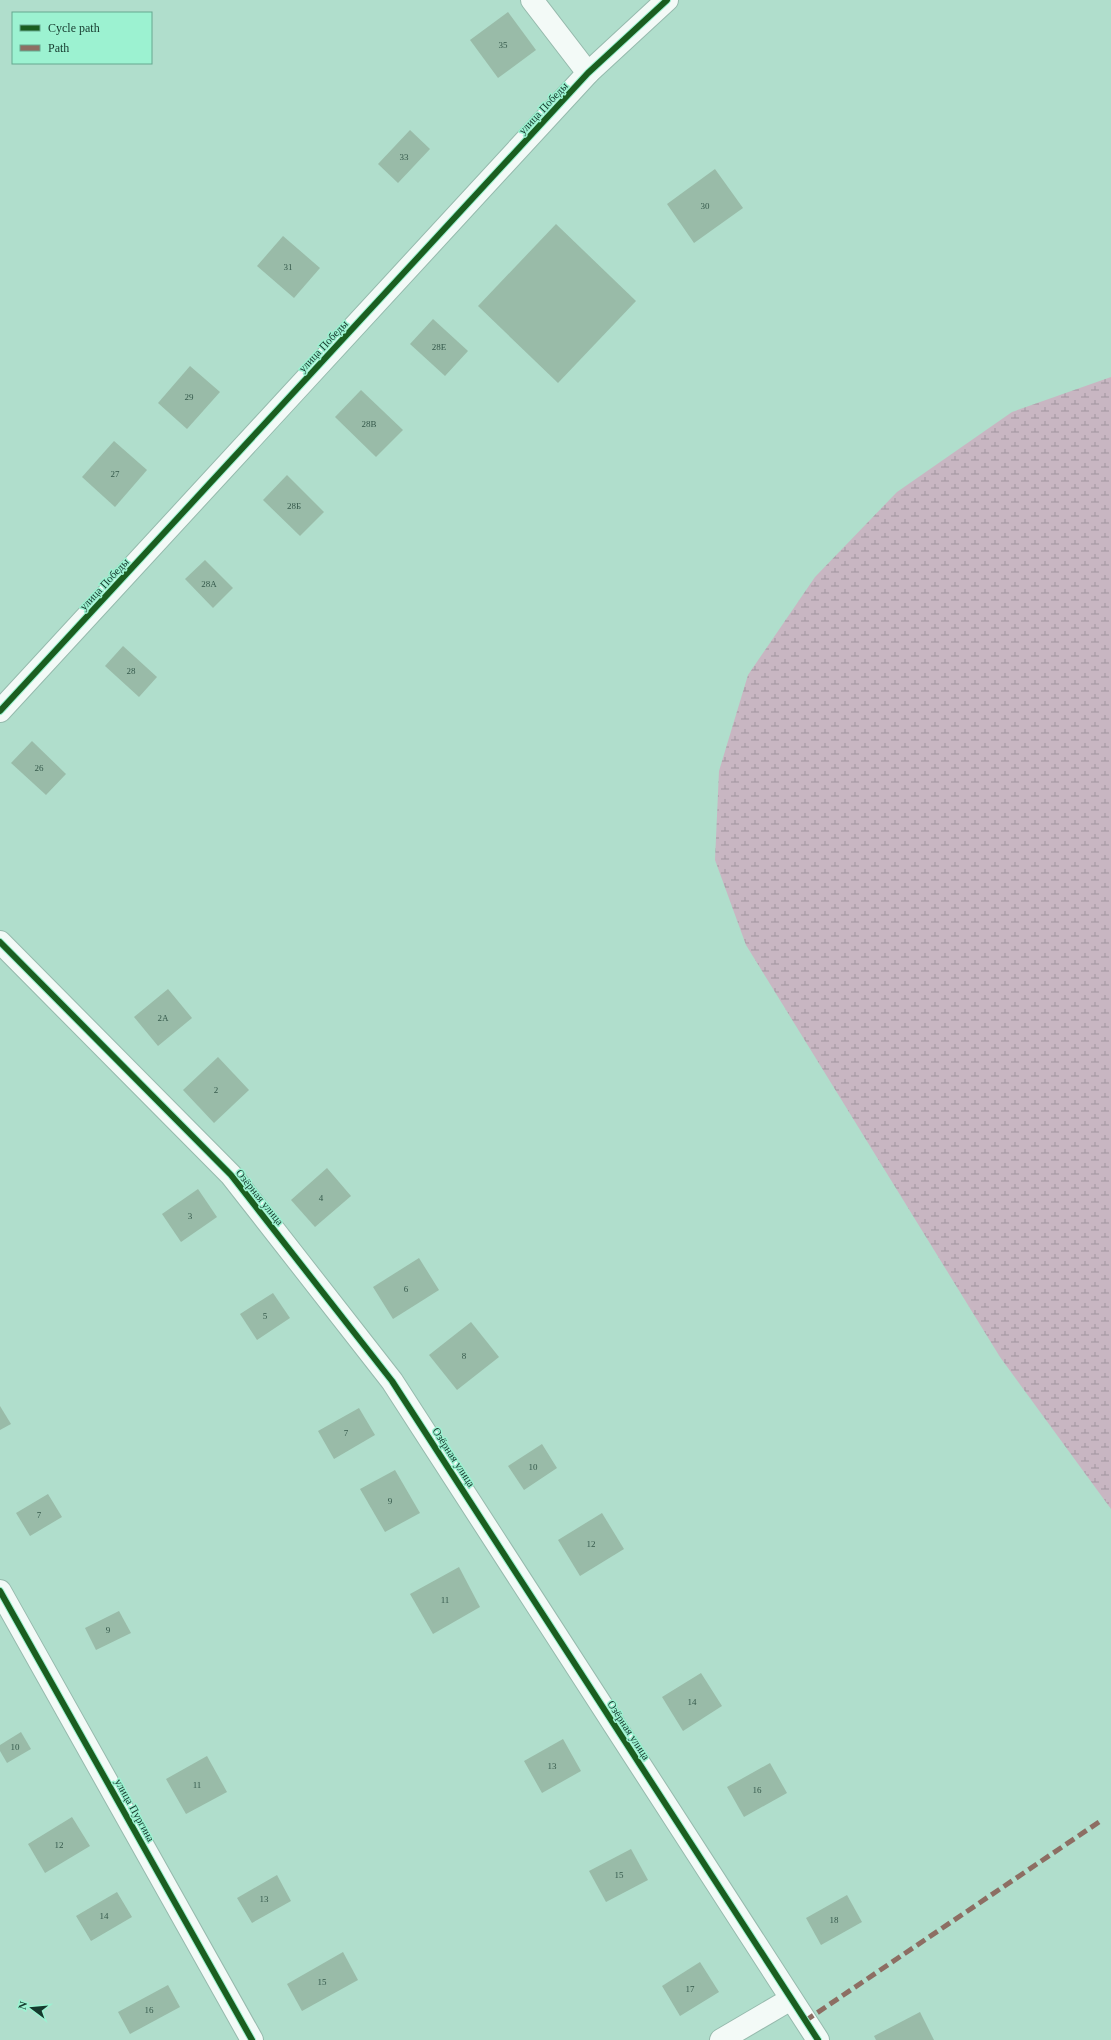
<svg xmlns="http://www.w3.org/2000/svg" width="1111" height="2040" viewBox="0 0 1111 2040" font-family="'Times New Roman',serif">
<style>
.wetland{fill:url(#wetland-marsh)}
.building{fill:#99bba8}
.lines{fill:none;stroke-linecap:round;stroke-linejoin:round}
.minor-casing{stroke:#96baad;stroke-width:24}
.minor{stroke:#f3faf7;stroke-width:22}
.quiet{stroke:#8d6e63;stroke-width:5;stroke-dasharray:10 5;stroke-linecap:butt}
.cycleway-casing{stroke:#9cf2d1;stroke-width:8}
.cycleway{stroke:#1b5e20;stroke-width:6}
.labels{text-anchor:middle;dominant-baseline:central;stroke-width:3;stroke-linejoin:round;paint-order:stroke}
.number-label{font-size:9px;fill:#365a4c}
.street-label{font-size:11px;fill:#15392d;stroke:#9cf2d1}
</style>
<defs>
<pattern id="wetland-marsh" width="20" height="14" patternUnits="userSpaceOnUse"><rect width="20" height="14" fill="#c8b6c2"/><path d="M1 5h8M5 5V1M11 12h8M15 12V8" fill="none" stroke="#a1959e"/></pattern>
</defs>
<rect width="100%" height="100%" fill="#b0decc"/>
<path class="wetland" d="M 1111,377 L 1111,1509 L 1000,1357 L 746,945 L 715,860 L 719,771 L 748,675 L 815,577 L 897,492 L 1012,412 Z"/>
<g class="building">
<path d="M 508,12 L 536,50 L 498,78 L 470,40 Z"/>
<path d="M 410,130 L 430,149 L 398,183 L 378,164 Z"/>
<path d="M 715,169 L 743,208 L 694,243 L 667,204 Z"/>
<path d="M 556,224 L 636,301 L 558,383 L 478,306 Z"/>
<path d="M 283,236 L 320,268 L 294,298 L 257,266 Z"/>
<path d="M 433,319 L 468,351 L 445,376 L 410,344 Z"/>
<path d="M 190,366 L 220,392 L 187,429 L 158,403 Z"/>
<path d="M 361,390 L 403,430 L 376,457 L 335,417 Z"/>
<path d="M 114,441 L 147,470 L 115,507 L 82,477 Z"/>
<path d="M 287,475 L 324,512 L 300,536 L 263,500 Z"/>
<path d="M 205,560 L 233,588 L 213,608 L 185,579 Z"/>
<path d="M 123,646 L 157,677 L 139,697 L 105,666 Z"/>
<path d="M 32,741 L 66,774 L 46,795 L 11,763 Z"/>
<path d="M 168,989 L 192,1018 L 158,1046 L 134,1017 Z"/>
<path d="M 218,1057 L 249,1090 L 214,1123 L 183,1090 Z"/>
<path d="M 327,1168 L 351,1196 L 315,1227 L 291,1200 Z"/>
<path d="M 198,1189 L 217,1217 L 181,1242 L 162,1214 Z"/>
<path d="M 419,1258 L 439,1290 L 393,1319 L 373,1287 Z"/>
<path d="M 273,1293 L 290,1318 L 257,1340 L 240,1314 Z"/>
<path d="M 471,1322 L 499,1357 L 457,1390 L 429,1355 Z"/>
<path d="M 0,1406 L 11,1424 L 0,1430 Z"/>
<path d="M 359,1408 L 375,1435 L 334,1459 L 318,1431 Z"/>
<path d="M 542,1444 L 557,1468 L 524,1490 L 508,1466 Z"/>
<path d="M 395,1470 L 420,1513 L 385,1532 L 360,1489 Z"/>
<path d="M 48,1494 L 62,1517 L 30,1536 L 16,1513 Z"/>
<path d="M 602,1513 L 624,1549 L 580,1576 L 558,1540 Z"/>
<path d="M 459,1567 L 480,1607 L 433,1634 L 410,1594 Z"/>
<path d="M 119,1611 L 131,1633 L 96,1650 L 85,1628 Z"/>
<path d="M 701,1673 L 722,1706 L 683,1731 L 662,1697 Z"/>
<path d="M 21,1732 L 31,1749 L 7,1763 L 0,1751 L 0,1745 Z"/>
<path d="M 563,1739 L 581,1771 L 542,1793 L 524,1761 Z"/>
<path d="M 207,1756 L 227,1792 L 186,1814 L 166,1779 Z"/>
<path d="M 770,1763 L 787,1793 L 744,1817 L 727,1787 Z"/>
<path d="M 72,1817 L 90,1846 L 45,1873 L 28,1844 Z"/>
<path d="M 631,1849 L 648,1880 L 606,1902 L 589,1871 Z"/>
<path d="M 277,1875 L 291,1901 L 252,1923 L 237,1898 Z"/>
<path d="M 117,1892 L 132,1917 L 91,1941 L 76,1916 Z"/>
<path d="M 847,1895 L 862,1922 L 821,1945 L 806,1918 Z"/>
<path d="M 343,1952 L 358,1980 L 302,2011 L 287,1984 Z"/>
<path d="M 700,1962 L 719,1992 L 680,2016 L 662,1986 Z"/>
<path d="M 168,1985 L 180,2007 L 130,2034 L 118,2012 Z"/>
<path d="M 920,2012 L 934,2040 L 876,2040 L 874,2036 Z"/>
</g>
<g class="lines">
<g class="minor-casing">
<g id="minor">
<path d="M 532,0 L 588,73"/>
<path d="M 0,711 L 588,73 L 667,0"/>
<path d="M 0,942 L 231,1175 L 392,1381 L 818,2040"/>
<path d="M 0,1591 L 252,2040"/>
<path d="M 721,2040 L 791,1999"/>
</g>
</g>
<use href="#minor" class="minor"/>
<path class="quiet" d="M 805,2021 L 1099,1822"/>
<g class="cycleway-casing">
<g id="cycleway">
<path d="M 0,711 L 588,73 L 667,0"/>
<path d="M 0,942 L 231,1175 L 392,1381 L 818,2040"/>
<path d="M 0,1591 L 252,2040"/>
</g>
</g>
<use href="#cycleway" class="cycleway"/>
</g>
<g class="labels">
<g class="number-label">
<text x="503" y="45">35</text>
<text x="404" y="157">33</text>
<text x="705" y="206">30</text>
<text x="288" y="267">31</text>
<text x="439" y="347">28Е</text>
<text x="189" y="397">29</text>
<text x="369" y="424">28В</text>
<text x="115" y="474">27</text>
<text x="294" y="506">28Б</text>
<text x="209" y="584">28А</text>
<text x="131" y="671">28</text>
<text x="39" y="768">26</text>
<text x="163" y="1018">2А</text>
<text x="216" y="1090">2</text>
<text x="321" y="1198">4</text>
<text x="190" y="1216">3</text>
<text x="406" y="1289">6</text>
<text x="265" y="1316">5</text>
<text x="464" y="1356">8</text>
<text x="346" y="1433">7</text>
<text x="533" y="1467">10</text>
<text x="390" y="1501">9</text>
<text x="39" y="1515">7</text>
<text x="591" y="1544">12</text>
<text x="445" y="1600">11</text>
<text x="108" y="1630">9</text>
<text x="692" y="1702">14</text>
<text x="15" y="1747">10</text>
<text x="552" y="1766">13</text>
<text x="197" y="1785">11</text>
<text x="757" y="1790">16</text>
<text x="59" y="1845">12</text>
<text x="619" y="1875">15</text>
<text x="264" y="1899">13</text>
<text x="104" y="1916">14</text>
<text x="834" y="1920">18</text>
<text x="322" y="1982">15</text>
<text x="690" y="1989">17</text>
<text x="149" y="2010">16</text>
</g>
<g class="street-label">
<text transform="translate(543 108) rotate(-47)">улица Победы</text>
<text transform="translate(323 346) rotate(-47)">улица Победы</text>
<text transform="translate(104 584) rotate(-47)">улица Победы</text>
<text transform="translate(260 1197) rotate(51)">Озёрная улица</text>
<text transform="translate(454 1457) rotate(57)">Озёрная улица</text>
<text transform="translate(629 1730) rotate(57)">Озёрная улица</text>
<text transform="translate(135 1810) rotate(61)">улица Пургина</text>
</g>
</g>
<rect x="12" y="12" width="140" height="52" fill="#9cf2d1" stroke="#66a88f"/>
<rect x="20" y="25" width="20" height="6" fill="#1b5e20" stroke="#66a88f"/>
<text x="48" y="32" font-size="12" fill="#15392d">Cycle path</text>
<rect x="20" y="45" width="20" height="6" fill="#8d6e63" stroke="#66a88f"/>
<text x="48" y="52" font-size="12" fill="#15392d">Path</text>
<g transform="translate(32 2008) rotate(286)" stroke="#9cf2d1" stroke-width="3" paint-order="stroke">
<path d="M0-3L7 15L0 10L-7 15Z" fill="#15392d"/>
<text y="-6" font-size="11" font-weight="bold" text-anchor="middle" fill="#15392d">N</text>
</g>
</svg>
